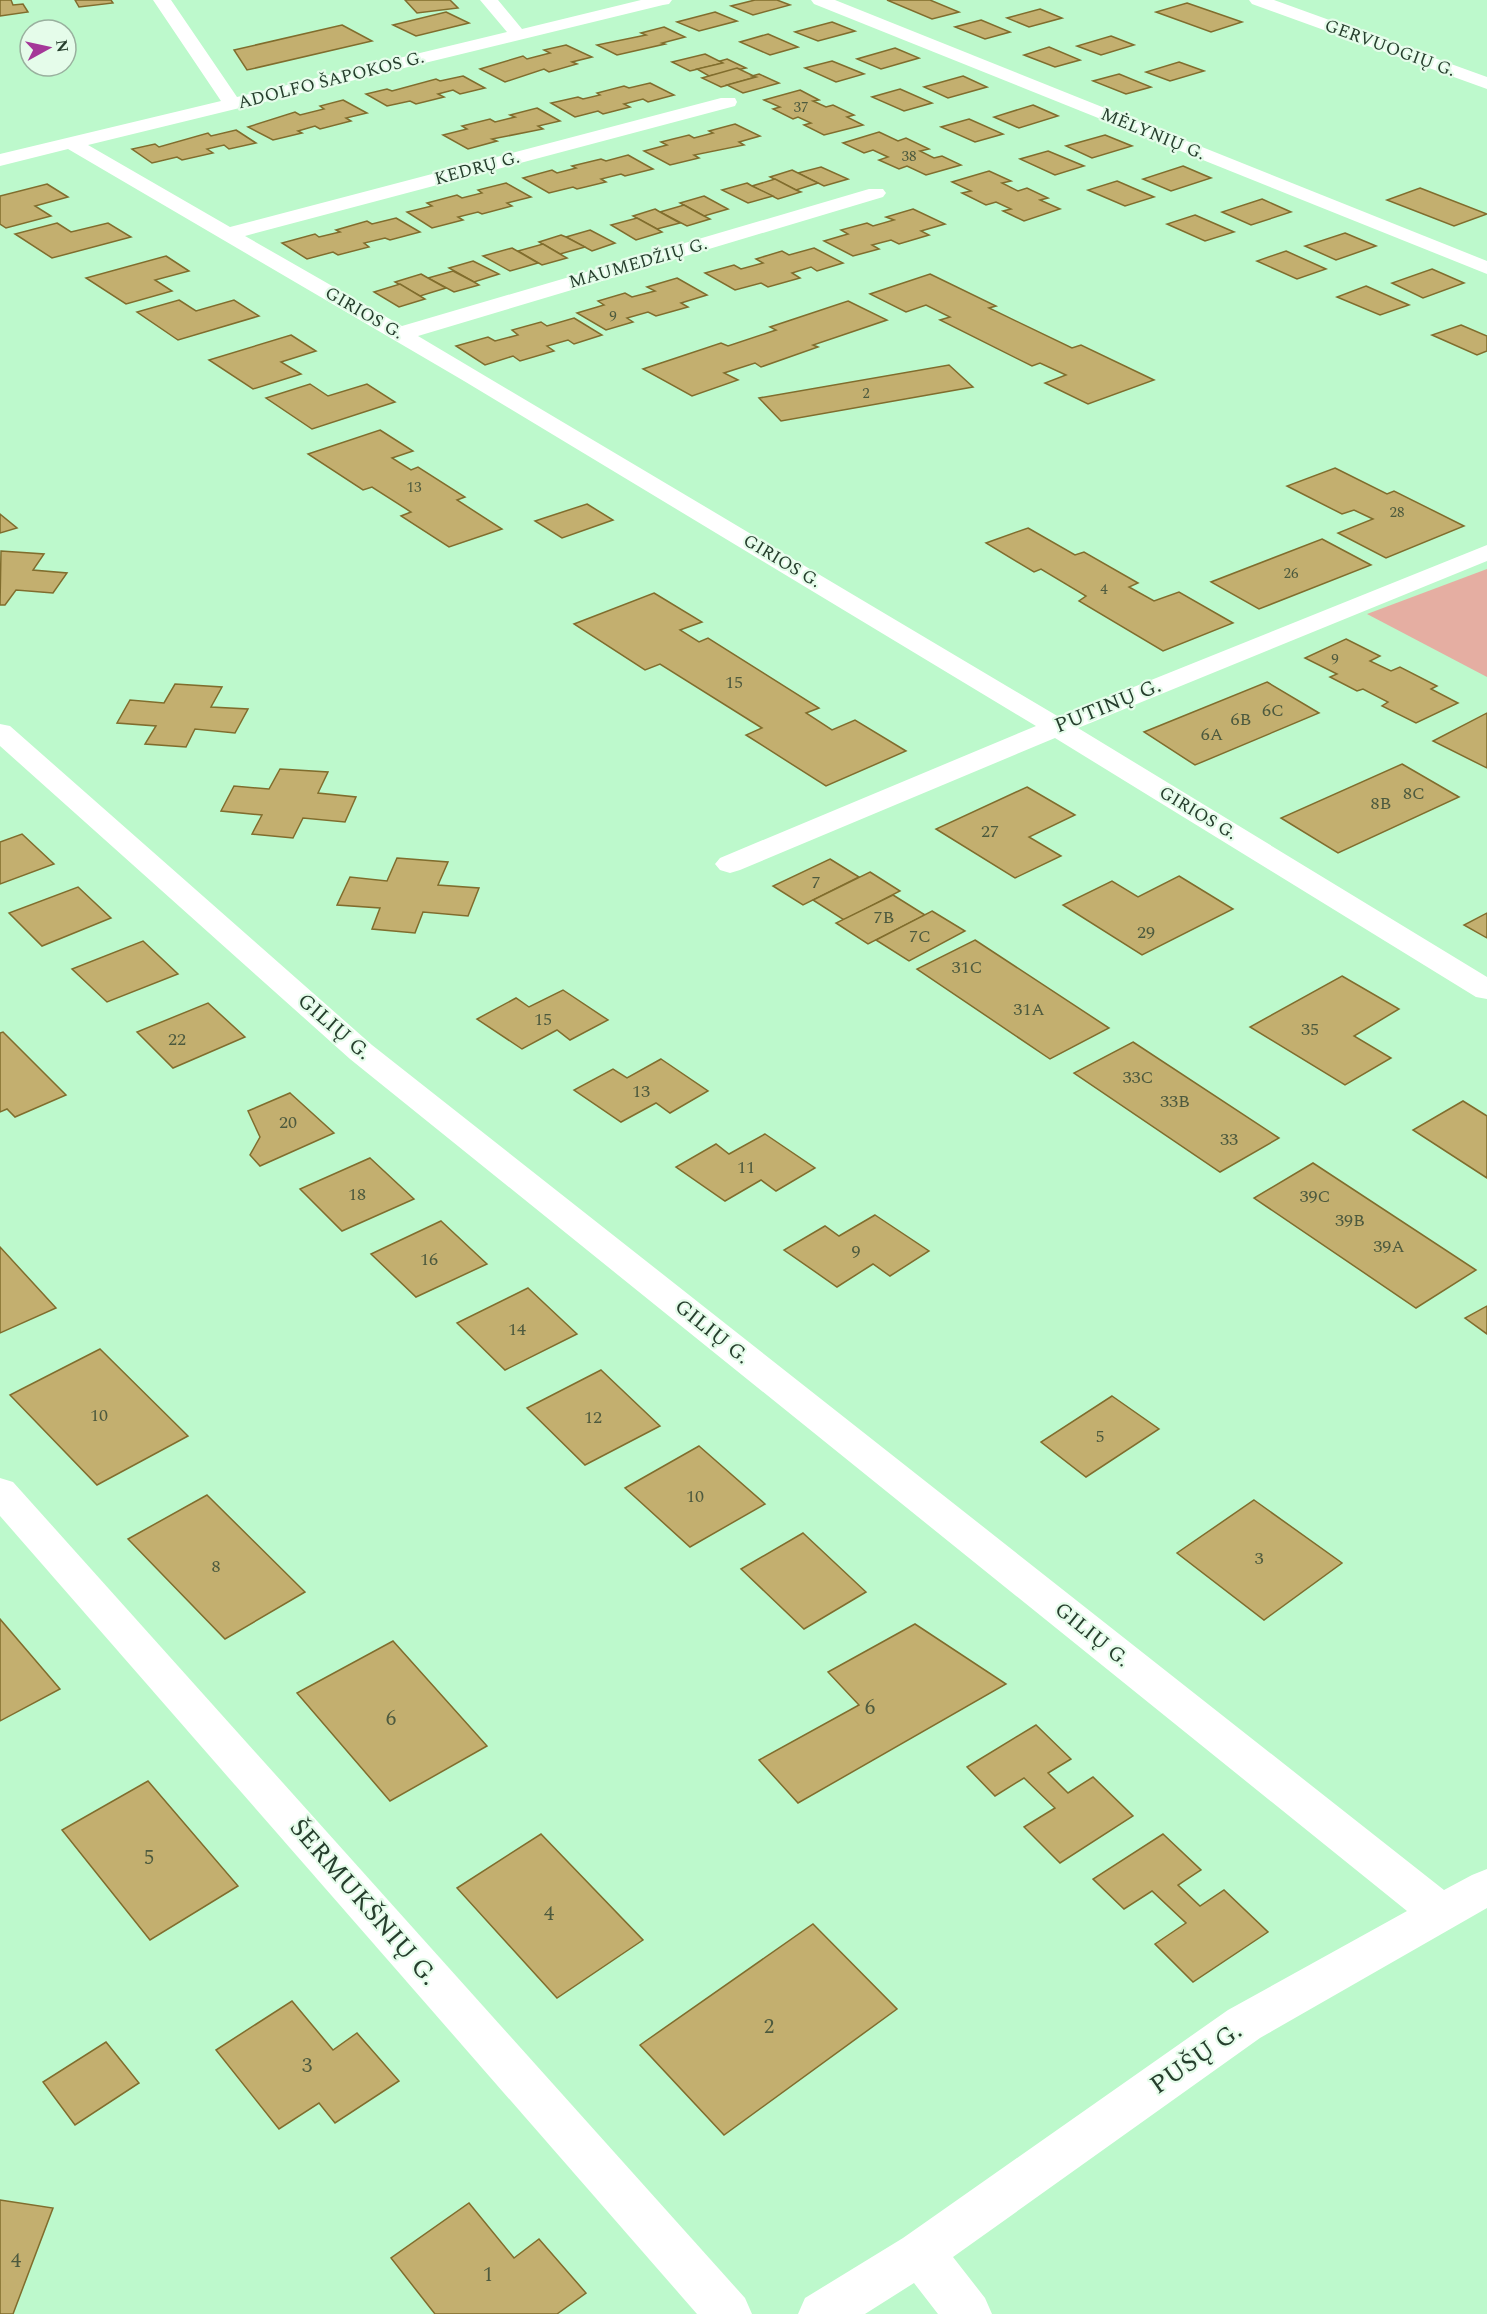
<svg xmlns="http://www.w3.org/2000/svg" width="1487" height="2314" viewBox="0 0 1487 2314" font-family="Spectral,serif">
<style>
.green{fill:#e5aea2}
.building{fill:#c3af6f;stroke:#806d2d;stroke-width:1.5}
.lines{fill:none;stroke-linecap:round;stroke-linejoin:round}
.minor{fill:#fff;fill-rule:evenodd}
.labels{text-anchor:middle;dominant-baseline:central;stroke-width:4.5;stroke-linejoin:round;paint-order:stroke}
.far-number-label{font-size:15px;fill:#4d5a3e}
.far-street-label{font-size:18px;fill:#263e2d;stroke:#e5fcea}
.number-label{font-size:18px;fill:#4d5a3e}
.street-label{font-size:21px;fill:#263e2d;stroke:#e5fcea}
.near-number-label{font-size:21px;fill:#4d5a3e}
.near-street-label{font-size:26px;fill:#263e2d;stroke:#e5fcea}
</style>
<rect width="100%" height="100%" fill="#bdf9cc"/>
<path class="green" d="M 1487,569 L 1487,677 L 1367,614 Z"/>
<g class="building">
<path d="M 0,0 L 11,0 L 13,5 L 23,4 L 28,12 L 0,16 Z"/>
<path d="M 75,0 L 111,0 L 113,3 L 79,7 Z"/>
<path d="M 405,0 L 450,0 L 458,8 L 417,13 Z"/>
<path d="M 755,0 L 777,0 L 790,5 L 753,15 L 731,6 Z"/>
<path d="M 887,0 L 930,0 L 959,12 L 932,19 Z"/>
<path d="M 1187,3 L 1242,22 L 1211,32 L 1156,12 Z"/>
<path d="M 1040,9 L 1062,18 L 1029,27 L 1007,18 Z"/>
<path d="M 446,12 L 469,23 L 416,36 L 393,25 Z"/>
<path d="M 715,12 L 737,21 L 699,31 L 677,22 Z"/>
<path d="M 981,20 L 1010,32 L 985,39 L 955,27 Z"/>
<path d="M 832,22 L 855,31 L 818,41 L 795,32 Z"/>
<path d="M 342,25 L 372,41 L 247,70 L 234,50 Z"/>
<path d="M 664,27 L 685,37 L 662,43 L 665,44 L 617,55 L 597,45 L 646,35 L 641,33 Z"/>
<path d="M 768,34 L 798,47 L 770,55 L 740,42 Z"/>
<path d="M 1111,36 L 1134,45 L 1101,55 L 1077,46 Z"/>
<path d="M 566,45 L 592,57 L 572,62 L 577,64 L 549,72 L 544,69 L 505,82 L 480,69 L 523,56 L 527,59 L 550,53 L 544,50 Z"/>
<path d="M 1049,47 L 1080,60 L 1055,67 L 1024,55 Z"/>
<path d="M 895,48 L 919,58 L 881,69 L 857,59 Z"/>
<path d="M 705,54 L 723,63 L 690,71 L 672,62 Z"/>
<path d="M 727,59 L 746,68 L 709,76 L 697,69 L 723,63 L 720,61 Z"/>
<path d="M 832,61 L 864,74 L 836,82 L 805,68 Z"/>
<path d="M 1179,62 L 1204,71 L 1170,81 L 1146,72 Z"/>
<path d="M 737,68 L 756,77 L 721,87 L 702,78 Z"/>
<path d="M 759,74 L 779,83 L 743,93 L 727,85 L 756,77 L 752,76 Z"/>
<path d="M 1119,74 L 1151,87 L 1126,94 L 1093,81 Z"/>
<path d="M 463,76 L 485,88 L 460,94 L 453,90 L 438,94 L 444,97 L 416,104 L 410,101 L 387,106 L 366,94 L 387,89 L 392,91 L 436,79 L 440,81 Z"/>
<path d="M 963,76 L 987,87 L 948,98 L 924,87 Z"/>
<path d="M 650,83 L 674,95 L 648,102 L 643,99 L 624,104 L 630,107 L 603,114 L 598,111 L 575,117 L 551,103 L 578,97 L 583,99 L 600,95 L 597,93 L 624,86 L 629,88 Z"/>
<path d="M 900,89 L 932,103 L 904,111 L 872,97 Z"/>
<path d="M 800,90 L 819,100 L 813,101 L 826,107 L 833,105 L 854,115 L 847,117 L 863,125 L 824,135 L 804,125 L 811,123 L 798,117 L 793,119 L 773,109 L 780,107 L 764,100 Z"/>
<path d="M 343,100 L 367,113 L 346,118 L 351,121 L 320,129 L 315,126 L 298,131 L 302,133 L 273,140 L 248,127 L 295,112 L 300,115 L 324,109 L 320,106 Z"/>
<path d="M 1033,105 L 1058,116 L 1019,128 L 994,117 Z"/>
<path d="M 537,108 L 560,121 L 538,126 L 543,129 L 492,139 L 497,141 L 468,149 L 443,135 L 467,129 L 462,126 L 490,119 L 495,122 L 515,117 L 510,115 Z"/>
<path d="M 969,119 L 1003,134 L 975,142 L 941,127 Z"/>
<path d="M 735,124 L 760,136 L 739,142 L 744,145 L 694,155 L 699,158 L 670,165 L 644,151 L 667,145 L 661,142 L 689,135 L 694,138 L 713,133 L 709,131 Z"/>
<path d="M 236,130 L 256,143 L 229,149 L 224,145 L 207,149 L 213,153 L 182,160 L 177,157 L 152,163 L 132,149 L 155,144 L 159,147 L 208,133 L 211,136 Z"/>
<path d="M 879,132 L 898,141 L 906,138 L 929,149 L 920,151 L 934,158 L 942,156 L 961,165 L 926,175 L 907,166 L 899,169 L 879,160 L 888,157 L 873,150 L 864,153 L 843,143 Z"/>
<path d="M 1105,135 L 1132,146 L 1092,158 L 1066,146 Z"/>
<path d="M 1048,151 L 1084,166 L 1055,175 L 1020,159 Z"/>
<path d="M 628,155 L 653,169 L 625,176 L 621,174 L 601,179 L 606,182 L 577,189 L 573,187 L 549,193 L 523,178 L 552,170 L 557,173 L 576,168 L 572,166 L 601,159 L 606,161 Z"/>
<path d="M 1183,166 L 1211,178 L 1171,191 L 1143,179 Z"/>
<path d="M 821,167 L 848,179 L 824,186 L 798,173 Z"/>
<path d="M 792,170 L 818,183 L 796,190 L 770,177 Z"/>
<path d="M 989,171 L 1011,181 L 1002,183 L 1018,191 L 1027,188 L 1048,198 L 1040,200 L 1060,209 L 1024,221 L 1003,211 L 1011,209 L 996,202 L 986,205 L 962,193 L 971,191 L 952,182 Z"/>
<path d="M 775,179 L 796,190 L 801,192 L 778,199 L 752,186 Z"/>
<path d="M 1117,181 L 1154,197 L 1125,206 L 1088,190 Z"/>
<path d="M 506,183 L 531,197 L 507,203 L 512,206 L 482,214 L 478,212 L 458,217 L 463,220 L 432,228 L 407,212 L 432,206 L 427,203 L 457,195 L 462,198 L 482,193 L 478,190 Z"/>
<path d="M 747,183 L 752,186 L 773,196 L 748,203 L 722,190 Z"/>
<path d="M 47,184 L 68,197 L 35,206 L 51,216 L 6,228 L 0,224 L 0,196 Z"/>
<path d="M 1420,188 L 1487,214 L 1454,226 L 1387,200 Z"/>
<path d="M 704,196 L 728,209 L 704,216 L 680,203 Z"/>
<path d="M 1262,199 L 1291,212 L 1251,225 L 1222,212 Z"/>
<path d="M 684,205 L 704,216 L 710,219 L 687,226 L 660,212 Z"/>
<path d="M 655,209 L 660,212 L 680,223 L 657,229 L 633,216 Z"/>
<path d="M 913,209 L 945,224 L 921,231 L 929,235 L 899,244 L 891,240 L 872,245 L 879,249 L 853,256 L 824,241 L 848,234 L 841,230 L 867,223 L 873,226 L 894,220 L 886,217 Z"/>
<path d="M 1195,215 L 1234,232 L 1205,241 L 1167,224 Z"/>
<path d="M 396,218 L 420,232 L 390,240 L 385,238 L 364,243 L 369,247 L 338,255 L 333,252 L 307,259 L 282,243 L 315,234 L 319,237 L 340,232 L 336,230 L 367,221 L 372,224 Z"/>
<path d="M 637,218 L 657,229 L 662,232 L 636,240 L 611,225 Z"/>
<path d="M 57,223 L 71,232 L 108,223 L 131,237 L 52,258 L 15,234 Z"/>
<path d="M 590,230 L 615,243 L 592,251 L 566,237 Z"/>
<path d="M 1345,233 L 1376,246 L 1336,260 L 1305,246 Z"/>
<path d="M 561,235 L 566,237 L 585,247 L 560,254 L 539,242 Z"/>
<path d="M 543,244 L 560,254 L 567,258 L 542,265 L 518,251 Z"/>
<path d="M 512,248 L 538,263 L 510,271 L 483,256 Z"/>
<path d="M 814,248 L 843,263 L 817,271 L 811,267 L 792,273 L 800,278 L 768,287 L 761,283 L 735,290 L 705,273 L 734,265 L 741,269 L 763,263 L 756,259 L 782,251 L 789,255 Z"/>
<path d="M 1286,251 L 1326,269 L 1297,279 L 1257,261 Z"/>
<path d="M 166,256 L 189,271 L 155,280 L 172,291 L 126,304 L 86,278 Z"/>
<path d="M 473,261 L 499,274 L 474,282 L 449,268 Z"/>
<path d="M 1432,269 L 1464,283 L 1423,298 L 1392,283 Z"/>
<path d="M 453,271 L 474,282 L 479,285 L 454,292 L 428,278 Z"/>
<path d="M 421,274 L 428,278 L 446,288 L 420,296 L 395,282 Z"/>
<path d="M 930,274 L 996,306 L 989,308 L 1072,348 L 1081,345 L 1154,380 L 1088,404 L 1045,383 L 1066,375 L 1040,363 L 1032,366 L 940,320 L 950,317 L 926,305 L 906,312 L 870,294 Z"/>
<path d="M 677,278 L 707,295 L 681,303 L 688,307 L 656,316 L 648,312 L 627,318 L 633,322 L 606,330 L 577,313 L 604,305 L 598,301 L 625,293 L 632,297 L 655,291 L 647,287 Z"/>
<path d="M 400,284 L 425,299 L 399,307 L 374,292 Z"/>
<path d="M 1366,286 L 1409,305 L 1380,315 L 1337,297 Z"/>
<path d="M 179,300 L 196,311 L 234,300 L 259,316 L 178,340 L 137,312 Z"/>
<path d="M 848,301 L 887,320 L 813,345 L 818,347 L 761,367 L 755,363 L 724,373 L 738,380 L 692,396 L 643,369 L 721,343 L 728,346 L 776,330 L 770,327 Z"/>
<path d="M 574,318 L 602,335 L 574,344 L 568,340 L 547,346 L 554,351 L 520,361 L 513,356 L 485,365 L 456,346 L 488,337 L 495,341 L 518,335 L 512,330 L 541,322 L 547,326 Z"/>
<path d="M 1461,325 L 1487,336 L 1487,351 L 1477,355 L 1432,335 Z"/>
<path d="M 291,335 L 316,351 L 281,362 L 301,374 L 253,389 L 209,360 Z"/>
<path d="M 949,365 L 973,387 L 781,421 L 759,398 Z"/>
<path d="M 310,384 L 328,396 L 367,384 L 395,402 L 312,429 L 266,398 Z"/>
<path d="M 380,430 L 413,451 L 392,458 L 411,470 L 418,467 L 465,497 L 457,500 L 502,529 L 449,547 L 401,516 L 411,512 L 372,487 L 363,490 L 308,454 Z"/>
<path d="M 1335,468 L 1387,494 L 1394,491 L 1464,526 L 1386,558 L 1338,533 L 1373,519 L 1354,510 L 1342,514 L 1287,486 Z"/>
<path d="M 587,504 L 613,520 L 562,538 L 535,521 Z"/>
<path d="M 0,514 L 17,528 L 0,533 Z"/>
<path d="M 1028,528 L 1075,555 L 1084,552 L 1138,583 L 1129,587 L 1154,601 L 1179,592 L 1233,623 L 1163,651 L 1079,601 L 1086,596 L 1041,569 L 1034,572 L 986,543 Z"/>
<path d="M 1322,539 L 1371,565 L 1259,609 L 1211,582 Z"/>
<path d="M 1,551 L 44,554 L 33,570 L 67,573 L 53,593 L 16,590 L 5,605 L 0,605 Z"/>
<path d="M 654,593 L 702,622 L 680,630 L 699,642 L 708,638 L 819,708 L 806,713 L 832,730 L 855,720 L 906,751 L 826,786 L 746,735 L 762,728 L 660,664 L 645,670 L 574,624 Z"/>
<path d="M 1346,639 L 1380,656 L 1370,661 L 1391,671 L 1400,667 L 1437,686 L 1431,689 L 1458,703 L 1416,723 L 1382,706 L 1388,702 L 1363,689 L 1357,691 L 1330,677 L 1337,674 L 1305,658 Z"/>
<path d="M 1267,682 L 1319,713 L 1195,765 L 1144,732 Z"/>
<path d="M 175,684 L 222,687 L 211,707 L 248,709 L 235,733 L 195,729 L 186,747 L 145,744 L 156,726 L 117,723 L 130,700 L 164,703 Z"/>
<path d="M 1487,713 L 1487,768 L 1433,741 Z"/>
<path d="M 1402,764 L 1459,797 L 1338,853 L 1281,818 Z"/>
<path d="M 280,769 L 328,772 L 318,793 L 356,797 L 345,822 L 303,818 L 293,838 L 252,834 L 262,815 L 221,811 L 234,786 L 269,789 Z"/>
<path d="M 1027,787 L 1075,815 L 1029,837 L 1061,856 L 1015,878 L 936,829 Z"/>
<path d="M 22,834 L 54,864 L 0,884 L 0,842 Z"/>
<path d="M 397,858 L 448,862 L 438,885 L 479,888 L 468,916 L 423,912 L 415,933 L 372,929 L 380,908 L 337,905 L 350,877 L 387,881 Z"/>
<path d="M 830,859 L 859,877 L 803,905 L 773,886 Z"/>
<path d="M 870,872 L 900,891 L 844,920 L 813,900 Z"/>
<path d="M 1179,876 L 1233,909 L 1142,955 L 1063,905 L 1112,881 L 1138,897 Z"/>
<path d="M 78,887 L 111,918 L 42,946 L 9,913 Z"/>
<path d="M 893,895 L 925,915 L 868,944 L 836,923 Z"/>
<path d="M 932,911 L 965,931 L 909,961 L 876,940 Z"/>
<path d="M 1487,913 L 1487,938 L 1464,925 Z"/>
<path d="M 975,940 L 1109,1028 L 1050,1059 L 917,969 Z"/>
<path d="M 143,941 L 178,974 L 107,1002 L 72,969 Z"/>
<path d="M 1342,976 L 1399,1009 L 1354,1036 L 1391,1058 L 1345,1085 L 1250,1027 Z"/>
<path d="M 563,990 L 608,1020 L 570,1040 L 557,1030 L 522,1049 L 477,1019 L 516,998 L 529,1007 Z"/>
<path d="M 208,1003 L 245,1037 L 173,1068 L 137,1032 Z"/>
<path d="M 3,1032 L 66,1095 L 15,1117 L 7,1109 L 0,1112 L 0,1033 Z"/>
<path d="M 1133,1042 L 1279,1138 L 1220,1172 L 1074,1073 Z"/>
<path d="M 661,1059 L 708,1091 L 670,1113 L 656,1103 L 621,1122 L 574,1090 L 613,1069 L 627,1078 Z"/>
<path d="M 290,1093 L 334,1133 L 260,1166 L 250,1155 L 260,1137 L 248,1111 Z"/>
<path d="M 1463,1101 L 1487,1116 L 1487,1178 L 1413,1130 Z"/>
<path d="M 765,1134 L 815,1168 L 776,1191 L 761,1180 L 725,1201 L 676,1167 L 716,1144 L 729,1154 Z"/>
<path d="M 370,1158 L 414,1199 L 342,1231 L 300,1189 Z"/>
<path d="M 1313,1163 L 1476,1270 L 1416,1308 L 1254,1198 Z"/>
<path d="M 875,1215 L 929,1251 L 890,1276 L 873,1264 L 837,1287 L 784,1250 L 825,1226 L 839,1236 Z"/>
<path d="M 441,1221 L 487,1264 L 416,1297 L 371,1254 Z"/>
<path d="M 0,1247 L 56,1308 L 0,1333 Z"/>
<path d="M 528,1288 L 577,1334 L 505,1370 L 457,1323 Z"/>
<path d="M 1487,1306 L 1487,1334 L 1465,1318 Z"/>
<path d="M 100,1349 L 188,1436 L 97,1485 L 10,1395 Z"/>
<path d="M 601,1370 L 660,1426 L 585,1465 L 527,1408 Z"/>
<path d="M 1112,1396 L 1159,1429 L 1086,1477 L 1041,1442 Z"/>
<path d="M 699,1446 L 765,1504 L 690,1547 L 625,1488 Z"/>
<path d="M 207,1495 L 305,1592 L 225,1639 L 128,1539 Z"/>
<path d="M 1254,1500 L 1342,1563 L 1264,1620 L 1177,1553 Z"/>
<path d="M 803,1533 L 866,1592 L 804,1629 L 741,1569 Z"/>
<path d="M 0,1619 L 60,1689 L 0,1721 Z"/>
<path d="M 915,1624 L 1006,1684 L 798,1803 L 759,1760 L 859,1705 L 828,1672 Z"/>
<path d="M 393,1641 L 487,1746 L 390,1801 L 297,1693 Z"/>
<path d="M 1036,1725 L 1071,1759 L 1048,1773 L 1068,1793 L 1093,1777 L 1133,1816 L 1060,1863 L 1024,1827 L 1055,1808 L 1024,1778 L 995,1796 L 967,1767 Z"/>
<path d="M 148,1781 L 238,1886 L 150,1940 L 62,1830 Z"/>
<path d="M 541,1834 L 643,1940 L 557,1998 L 457,1888 Z"/>
<path d="M 1163,1834 L 1201,1870 L 1178,1885 L 1200,1906 L 1224,1890 L 1268,1932 L 1193,1982 L 1155,1944 L 1186,1923 L 1152,1891 L 1124,1909 L 1093,1879 Z"/>
<path d="M 813,1924 L 897,2009 L 724,2135 L 640,2045 Z"/>
<path d="M 292,2001 L 333,2050 L 357,2033 L 399,2081 L 335,2123 L 319,2103 L 279,2129 L 216,2050 Z"/>
<path d="M 106,2042 L 139,2083 L 75,2125 L 43,2082 Z"/>
<path d="M 0,2200 L 53,2208 L 13,2314 L 0,2314 Z"/>
<path d="M 469,2203 L 514,2258 L 539,2239 L 586,2293 L 557,2314 L 435,2314 L 391,2258 Z"/>
</g>
<g class="lines">
<g class="minor">
<path d="M 153,0 L 171,0 L 237,97 L 507,32 L 480,0 L 498,0 L 522,29 L 641,0 L 672,0 L 669,4 L 663,5 L 88,145 L 230,227 L 721,98 L 735,98 L 737,102 L 735,106 L 245,236 L 402,326 L 869,189 L 883,189 L 886,193 L 883,197 L 418,336 L 1059,717 L 1487,545 L 1487,561 L 1078,728 L 1487,977 L 1487,999 L 1476,997 L 1055,738 L 740,870 L 730,873 L 720,870 L 715,864 L 720,858 L 1036,726 L 464,381 L 68,149 L 0,166 L 0,154 L 221,101 Z"/>
<path d="M 811,0 L 835,0 L 1487,261 L 1487,274 L 814,4 Z"/>
<path d="M 1249,0 L 1274,0 L 1487,77 L 1487,89 L 1252,4 Z"/>
<path d="M 0,724 L 10,726 L 372,1045 L 1444,1890 L 1472,1875 L 1487,1869 L 1487,1908 L 1260,2038 L 953,2257 L 985,2298 L 992,2314 L 938,2314 L 914,2283 L 865,2314 L 798,2314 L 805,2298 L 903,2238 L 1228,2010 L 1407,1911 L 350,1059 L 0,746 Z"/>
<path d="M 0,1478 L 13,1482 L 745,2298 L 752,2314 L 697,2314 L 0,1516 Z"/>
</g>
</g>
<g class="labels">
<g class="far-number-label">
<text x="801" y="107">37</text>
<text x="909" y="156">38</text>
<text x="613" y="316">9</text>
<text x="866" y="393">2</text>
<text x="414" y="487">13</text>
<text x="1397" y="512">28</text>
<text x="1291" y="573">26</text>
<text x="1104" y="589">4</text>
<text x="1335" y="659">9</text>
</g>
<g class="far-street-label">
<text transform="translate(1390 48) rotate(20)">GERVUOGIŲ G.</text>
<text transform="translate(331 80) rotate(-14)">ADOLFO ŠAPOKOS G.</text>
<text transform="translate(1153 134) rotate(22)">MĖLYNIŲ G.</text>
<text transform="translate(477 168) rotate(-15)">KEDRŲ G.</text>
<text transform="translate(638 263) rotate(-16)">MAUMEDŽIŲ G.</text>
<text transform="translate(364 313) rotate(30)">GIRIOS G.</text>
<text transform="translate(782 561) rotate(31)">GIRIOS G.</text>
<text transform="translate(1198 813) rotate(31)">GIRIOS G.</text>
</g>
<g class="number-label">
<text x="734" y="682">15</text>
<text x="1273" y="710">6C</text>
<text x="1241" y="719">6B</text>
<text x="1212" y="734">6A</text>
<text x="1414" y="793">8C</text>
<text x="1381" y="803">8B</text>
<text x="990" y="831">27</text>
<text x="816" y="882">7</text>
<text x="884" y="917">7B</text>
<text x="1146" y="932">29</text>
<text x="920" y="936">7C</text>
<text x="967" y="967">31C</text>
<text x="1029" y="1009">31A</text>
<text x="543" y="1019">15</text>
<text x="1310" y="1029">35</text>
<text x="177" y="1039">22</text>
<text x="1138" y="1077">33C</text>
<text x="641" y="1091">13</text>
<text x="1175" y="1101">33B</text>
<text x="288" y="1122">20</text>
<text x="1229" y="1139">33</text>
<text x="746" y="1167">11</text>
<text x="357" y="1194">18</text>
<text x="1315" y="1196">39C</text>
<text x="1350" y="1220">39B</text>
<text x="1389" y="1246">39A</text>
<text x="856" y="1251">9</text>
<text x="429" y="1259">16</text>
<text x="517" y="1329">14</text>
<text x="99" y="1415">10</text>
<text x="593" y="1417">12</text>
<text x="1100" y="1436">5</text>
<text x="695" y="1496">10</text>
<text x="1259" y="1558">3</text>
<text x="216" y="1566">8</text>
</g>
<g class="street-label">
<text transform="translate(1108 706) rotate(-22)">PUTINŲ G.</text>
<text transform="translate(334 1027) rotate(41)">GILIŲ G.</text>
<text transform="translate(712 1332) rotate(39)">GILIŲ G.</text>
<text transform="translate(1092 1635) rotate(39)">GILIŲ G.</text>
</g>
<g class="near-number-label">
<text x="870" y="1708">6</text>
<text x="391" y="1719">6</text>
<text x="149" y="1858">5</text>
<text x="549" y="1914">4</text>
<text x="769" y="2027">2</text>
<text x="307" y="2066">3</text>
<text x="16" y="2261">4</text>
<text x="488" y="2275">1</text>
</g>
<g class="near-street-label">
<text transform="translate(364 1902) rotate(49)">ŠERMUKŠNIŲ G.</text>
<text transform="translate(1196 2058) rotate(-35)">PUŠŲ G.</text>
</g>
</g>
<g transform="translate(48 48) rotate(82)"><circle r="28" fill="#e5fcea" stroke="#99b09e" stroke-width="1.5"/>
<path d="M0-4.5L10 22L0 15L-10 22Z" fill="#a43898"/>
<text y="-9" font-size="16" font-weight="bold" text-anchor="middle" fill="#263e2d">N</text>
</g>
</svg>
